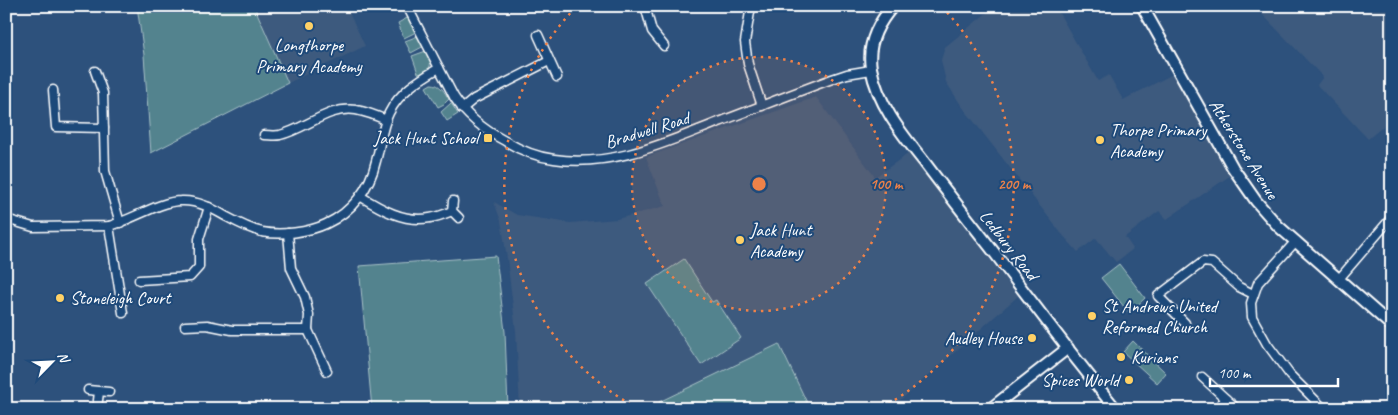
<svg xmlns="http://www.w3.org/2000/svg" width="1398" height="415" viewBox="0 0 1398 415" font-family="Caveat,sans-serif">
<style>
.built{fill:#3d5a7e}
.green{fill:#52838e;stroke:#a8c1c6}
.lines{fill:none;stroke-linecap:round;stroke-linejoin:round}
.minor-casing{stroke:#fff;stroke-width:11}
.tertiary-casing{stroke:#fff;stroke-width:14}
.minor{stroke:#1f4a7a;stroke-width:8}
.tertiary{stroke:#1f4a7a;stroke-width:10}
.ring{fill:none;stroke:#ee8249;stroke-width:2.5;stroke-dasharray:2.5 5}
.poi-dot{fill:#ffd166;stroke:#1f4a7a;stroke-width:2}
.labels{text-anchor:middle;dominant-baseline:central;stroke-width:4;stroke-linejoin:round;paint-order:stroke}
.poi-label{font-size:18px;fill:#fff;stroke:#1f4a7a;text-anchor:start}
.street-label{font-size:18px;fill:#fff;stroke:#1f4a7a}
.centre{fill:#ee8249;stroke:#1f4a7a;stroke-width:2.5}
.ring-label{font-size:15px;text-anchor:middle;font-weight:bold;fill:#ee8249;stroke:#1f4a7a;stroke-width:4;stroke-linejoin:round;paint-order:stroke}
</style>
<rect width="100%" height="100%" fill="#2d517c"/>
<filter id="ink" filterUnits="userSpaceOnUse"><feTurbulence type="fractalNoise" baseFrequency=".02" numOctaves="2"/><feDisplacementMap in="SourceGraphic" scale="10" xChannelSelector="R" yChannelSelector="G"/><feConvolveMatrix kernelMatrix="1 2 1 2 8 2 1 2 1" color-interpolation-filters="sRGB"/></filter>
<g filter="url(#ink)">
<g class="built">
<path d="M 254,6 L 346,6 L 365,46 L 288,83 Z"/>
<path d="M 995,6 L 1055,6 L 1098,81 L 1109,75 L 1123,100 L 1173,74 L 1231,175 L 1167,219 L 1159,211 L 1125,237 L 1133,249 L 1116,262 L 1096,238 L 1078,252 L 1061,233 L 961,105 L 946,82 L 941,60 L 945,47 Z"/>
<path d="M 1265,6 L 1392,6 L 1392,128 L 1387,123 L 1368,139 L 1317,85 L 1323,77 L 1261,13 Z"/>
<path d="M 816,97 L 875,177 L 909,153 L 1018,296 L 904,397 L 888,409 L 520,409 L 516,331 L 507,258 L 501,221 L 494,202 L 517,215 L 570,223 L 617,219 L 665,206 L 646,157 Z"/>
</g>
<g class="green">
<path d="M 137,6 L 254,6 L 288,83 L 151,153 L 144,55 Z"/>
<path d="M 409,17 L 416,32 L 404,38 L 398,23 Z"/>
<path d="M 418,36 L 424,46 L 411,53 L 405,41 Z"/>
<path d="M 426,51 C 432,61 433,69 421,75 L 418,73 L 412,56 Z"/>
<path d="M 431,84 C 441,84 444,92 449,99 L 444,104 L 438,107 L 426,87 Z"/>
<path d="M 451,103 L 458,114 L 447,121 L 441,112 Z"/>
<path d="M 496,256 L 505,332 L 508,409 L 372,409 L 359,266 Z"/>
<path d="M 684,259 L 712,302 L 716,300 L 741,338 L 701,365 L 647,284 Z"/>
<path d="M 1119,264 L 1145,298 L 1129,313 L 1101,278 Z"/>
<path d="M 1133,341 L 1166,373 L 1157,383 L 1123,352 Z"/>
<path d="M 779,344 L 810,409 L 663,409 L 659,402 Z"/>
</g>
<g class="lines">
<g class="minor-casing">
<g id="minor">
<path d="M 407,6 L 454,97 C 467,117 484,130 505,141 C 520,150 537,157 554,159 C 612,168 667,142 719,122 C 756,108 794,93 832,79 L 847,74 L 871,70"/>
<path d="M 645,6 L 652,31 L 664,46"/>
<path d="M 751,6 L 745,42 L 748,64 L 762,106"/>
<path d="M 538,35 L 557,77"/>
<path d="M 95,71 L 103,93 L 105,171 L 120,223"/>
<path d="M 53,90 L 56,127 L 104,128"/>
<path d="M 462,109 L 474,99 L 549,61"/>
<path d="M 264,135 C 269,135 275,136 280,135 C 306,129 328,106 356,110 C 367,112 377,116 386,120"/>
<path d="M 360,196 C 381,209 404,223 430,218 C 437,217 445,214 452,211"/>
<path d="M 453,201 L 452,211 L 459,218"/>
<path d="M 6,219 L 33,227 L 109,226 C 132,220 160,201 181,201 C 198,200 213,209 227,217 C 238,223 250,229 262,232 C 281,236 309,232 326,224 C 352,212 370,188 376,161 C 381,144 381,129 389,113 C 400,91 419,80 439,68"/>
<path d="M 109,226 L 123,313"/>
<path d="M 288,233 L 291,268 L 305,297 L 309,315 L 308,330 L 327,371"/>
<path d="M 1296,241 L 1258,283 L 1251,303 L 1252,317 L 1267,344 L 1290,375 L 1324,409"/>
<path d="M 1339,279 L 1392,217"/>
<path d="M 139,280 L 190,277 L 199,267 L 199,239 L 209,207"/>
<path d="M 1185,323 L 1158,296 L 1203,262 L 1212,263 L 1239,287 L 1253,294"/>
<path d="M 185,326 L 207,325 L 232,330 L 308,330"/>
<path d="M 1202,377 L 1237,409"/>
<path d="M 88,390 L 109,392"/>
<path d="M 97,409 L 99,392"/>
<path d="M 1217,409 L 1226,399"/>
</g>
</g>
<g class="tertiary-casing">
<g id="tertiary">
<path d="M 893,6 C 878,23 867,44 871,68 C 878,105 902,134 925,163 C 946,191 968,219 990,247 C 1020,286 1050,326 1080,364 C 1092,379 1104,395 1116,409"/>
<path d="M 1142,6 L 1233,168 L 1256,201 L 1278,226 L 1392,326"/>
<path d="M 990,409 L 1068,348"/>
</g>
</g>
<use href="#minor" class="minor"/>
<use href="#tertiary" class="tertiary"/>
</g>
</g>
<circle cx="759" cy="184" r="127" fill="#ee8249" fill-opacity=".12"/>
<g class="ring">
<circle cx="759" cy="184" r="127"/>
<path d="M637 408A255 255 0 0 1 576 7M942 7A255 255 0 0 1 881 408"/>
</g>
<g class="poi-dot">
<circle cx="309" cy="26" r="5"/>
<rect x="483" y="133" width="10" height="10" rx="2.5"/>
<circle cx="1100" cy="140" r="5"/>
<circle cx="740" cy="240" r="5"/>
<circle cx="60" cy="298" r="5"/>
<circle cx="1092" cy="316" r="5"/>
<circle cx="1032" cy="338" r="5"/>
<circle cx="1121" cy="357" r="5"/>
<circle cx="1129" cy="380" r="5"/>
</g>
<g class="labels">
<g class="poi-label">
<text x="309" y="45" text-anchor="middle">Longthorpe<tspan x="309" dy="21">Primary Academy</tspan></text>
<text x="1110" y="130">Thorpe Primary<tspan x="1110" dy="21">Academy</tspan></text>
<text x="478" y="138" text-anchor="end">Jack Hunt School</text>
<text x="750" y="230">Jack Hunt<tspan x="750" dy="21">Academy</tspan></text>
<text x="70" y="298">Stoneleigh Court</text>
<text x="1102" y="306">St Andrews United<tspan x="1102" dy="21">Reformed Church</tspan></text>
<text x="1022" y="338" text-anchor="end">Audley House</text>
<text x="1131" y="357">Kurians</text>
<text x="1119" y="380" text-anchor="end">Spices World</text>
</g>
<g class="street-label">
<text transform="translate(647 130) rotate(-17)">Bradwell Road</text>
<text transform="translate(1244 149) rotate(58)">Atherstone Avenue</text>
<text transform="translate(1009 245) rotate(52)">Ledbury Road</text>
</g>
</g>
<circle cx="759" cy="184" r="8" class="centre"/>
<g class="ring-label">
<text x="886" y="189">100 m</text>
<text x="1014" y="189">200 m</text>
</g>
<rect width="1398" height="415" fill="none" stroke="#1f4a7a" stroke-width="25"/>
<rect x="12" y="12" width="1373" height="390" fill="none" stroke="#fff" stroke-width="2" filter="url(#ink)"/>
<g transform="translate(52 362) rotate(66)" stroke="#1f4a7a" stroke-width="4" paint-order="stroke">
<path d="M0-4L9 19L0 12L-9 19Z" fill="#ffffff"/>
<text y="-8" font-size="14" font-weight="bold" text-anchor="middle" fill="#ffffff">N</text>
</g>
<path d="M1210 378v8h128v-8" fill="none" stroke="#ffffff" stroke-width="2.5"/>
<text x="1218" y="378" font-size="15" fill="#ffffff" stroke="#1f4a7a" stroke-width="4" paint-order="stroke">100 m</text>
</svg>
